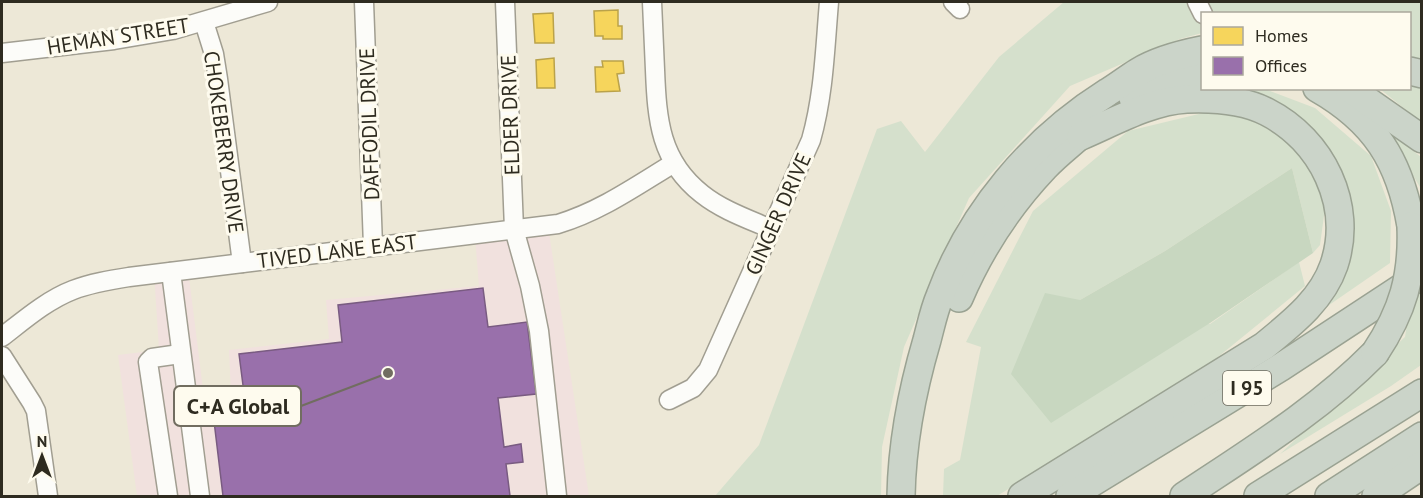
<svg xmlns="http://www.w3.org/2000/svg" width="1423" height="498" viewBox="0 0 1423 498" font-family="'PT Sans',sans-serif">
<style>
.industrial{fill:#f1e1de}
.green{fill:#d5e0cc}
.forest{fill:#c8d7c0}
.homes{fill:#f6d55c;stroke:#baa24a;stroke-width:1.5}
.offices{fill:#9970ab;stroke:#795b81;stroke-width:1.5}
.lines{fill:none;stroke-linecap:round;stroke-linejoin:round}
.minor-casing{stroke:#a19e91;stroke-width:21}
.highway-casing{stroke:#9aa292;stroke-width:30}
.minor{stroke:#fcfcf9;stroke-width:18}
.highway{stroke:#cbd4c9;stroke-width:27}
.highway-bridge-casing{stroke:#9aa292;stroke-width:30;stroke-linecap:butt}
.highway-bridge{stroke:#cbd4c9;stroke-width:27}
.labels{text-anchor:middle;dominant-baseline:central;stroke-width:6;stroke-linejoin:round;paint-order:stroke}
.shield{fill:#fefbee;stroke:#6c695e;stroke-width:1.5}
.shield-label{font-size:20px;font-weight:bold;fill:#2e2b20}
.street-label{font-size:21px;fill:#2e2b20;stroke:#fefbee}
.leader{fill:none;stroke:#716d60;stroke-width:2}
.callout-dot{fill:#716d60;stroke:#fefbee;stroke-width:2}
.callout{fill:#fefbee;stroke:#716d60;stroke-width:2}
.callout-label{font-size:22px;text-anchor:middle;font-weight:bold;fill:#2e2b20}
</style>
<rect width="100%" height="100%" fill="#ede8d7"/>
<path class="industrial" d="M 548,226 L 589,496 L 137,496 L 118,355 L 159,350 L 154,272 L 188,269 L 204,397 L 231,393 L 229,350 L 329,339 L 326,300 L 479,286 L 475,237 Z"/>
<g class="green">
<path d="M 1064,2 L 1421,2 L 1421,59 L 1410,56 L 1410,14 L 1202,14 L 1202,33 L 1180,39 L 1070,86 L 969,198 L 904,347 L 882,447 L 881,496 L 715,496 L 759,445 L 877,129 L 901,121 L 925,152 L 999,57 Z"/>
<path d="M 1410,85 L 1421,87 L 1421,122 L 1380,89 L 1410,88 Z"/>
<path d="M 1221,89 L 1265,89 L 1315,108 L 1371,156 L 1391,211 L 1390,263 L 1319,312 L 1340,279 L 1354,226 L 1340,168 L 1294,118 Z"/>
<path d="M 1228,107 L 1302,148 L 1326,201 L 1320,245 L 1313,253 L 1292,168 L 1165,251 L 1080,300 L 1210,324 L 1299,262 L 1305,286 L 1202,370 L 997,496 L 943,496 L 944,469 L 960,460 L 981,347 L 966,342 L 1033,211 L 1128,131 Z"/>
<path d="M 1385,129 L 1421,157 L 1421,204 L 1420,187 Z"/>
<path d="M 1421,293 L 1421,365 L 1391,386 L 1280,454 L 1405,337 L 1411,299 Z"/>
</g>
<path class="forest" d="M 1292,168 L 1313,253 L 1210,323 L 1051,423 L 1011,374 L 1045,293 L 1080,300 L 1165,251 Z"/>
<g class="homes">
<path d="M 618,10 L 618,26 L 622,26 L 622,39 L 603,39 L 603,36 L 595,36 L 594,11 Z"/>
<path d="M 553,13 L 554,43 L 535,43 L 533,14 Z"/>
<path d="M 554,58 L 555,88 L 537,88 L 536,60 Z"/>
<path d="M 602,61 L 623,61 L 624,73 L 617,74 L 620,91 L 596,92 L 595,67 L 603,67 Z"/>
</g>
<path class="offices" d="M 483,288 L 488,327 L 527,322 L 536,394 L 498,398 L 504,447 L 521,444 L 523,462 L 506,464 L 510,496 L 223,496 L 211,396 L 244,393 L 239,354 L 342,342 L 338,305 Z"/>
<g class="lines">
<g class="minor-casing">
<g id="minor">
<path d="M 364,2 L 373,246"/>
<path d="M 505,2 L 514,229 L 530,286 L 539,331 L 557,496"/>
<path d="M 652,2 C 653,24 654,47 655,70 C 657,120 660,161 702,194 C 722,210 748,219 771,229"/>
<path d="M 953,2 L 960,9"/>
<path d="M 1197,2 L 1203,14"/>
<path d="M 204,22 L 214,54 L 218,79 L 242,263"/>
<path d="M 2,53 L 114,40 L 173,30 L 268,2"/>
<path d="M 171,272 L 200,496"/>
<path d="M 2,337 C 24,320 47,300 73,290 C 91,283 110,280 129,277 L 558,224 C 601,211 636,186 674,163"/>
<path d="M 2,356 L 32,403 L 36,411 L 48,496"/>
<path d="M 669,400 L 693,388 L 708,370 L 811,140 C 824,94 825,48 829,2"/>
<path d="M 168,496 L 148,362 L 152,358 L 180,354"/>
</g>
</g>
<g class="highway-casing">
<g id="highway">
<path d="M 1410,71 L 1422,74"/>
<path d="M 1317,88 C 1375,121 1400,161 1411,226"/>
<path d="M 1349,88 L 1422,139"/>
<path d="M 1133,98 L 1177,80 L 1202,74"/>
<path d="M 959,298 C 980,249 1009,205 1045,167 C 1060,151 1078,139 1093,123"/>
<path d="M 901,496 C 902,443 912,391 927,340 C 931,325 934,310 940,296 C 971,212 1032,140 1108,92 C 1118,86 1128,78 1138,72 C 1156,61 1182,54 1202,50"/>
<path d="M 1022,496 L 1264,346 C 1292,323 1322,300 1334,265 C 1354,205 1322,140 1267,112 C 1244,100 1213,98 1187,99 C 1150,101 1114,122 1081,136"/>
<path d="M 1070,496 L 1281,367 L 1418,277"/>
<path d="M 1184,496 C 1250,452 1319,410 1375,353"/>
<path d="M 1258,496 L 1422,393"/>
<path d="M 1329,496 L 1422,436"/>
<path d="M 1376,496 L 1422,465"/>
</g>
</g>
<use href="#minor" class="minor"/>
<use href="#highway" class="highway"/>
<g class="highway-bridge-casing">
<path id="highway-bridge" d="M 1375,353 C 1403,311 1413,276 1411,226"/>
</g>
<use href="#highway-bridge" class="highway-bridge"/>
</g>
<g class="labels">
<rect class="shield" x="1223" y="371" width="48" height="34" rx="4.5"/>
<g class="shield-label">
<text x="1247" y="388">I 95</text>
</g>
<g class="street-label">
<text transform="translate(118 36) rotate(-9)">HEMAN STREET</text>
<text transform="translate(510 115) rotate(-92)">ELDER DRIVE</text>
<text transform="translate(369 124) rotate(-92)">DAFFODIL DRIVE</text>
<text transform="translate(224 142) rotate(82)">CHOKEBERRY DRIVE</text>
<text transform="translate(778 214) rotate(-66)">GINGER DRIVE</text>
<text transform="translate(337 251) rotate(-7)">TIVED LANE EAST</text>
</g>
</g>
<path class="leader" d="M388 373L301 406"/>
<circle class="callout-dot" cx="388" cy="373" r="6"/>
<rect class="callout" x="174" y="386" width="127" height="40" rx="6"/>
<g class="callout-label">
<text x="238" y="414">C+A Global</text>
</g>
<rect width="1423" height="498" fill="none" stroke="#2e2b20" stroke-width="6"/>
<rect x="1201" y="12" width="210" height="78" fill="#fefbee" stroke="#aba89c" stroke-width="1.5"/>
<rect x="1213" y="27" width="30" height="18" fill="#f6d55c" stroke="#aba89c" stroke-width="1.5"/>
<text x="1255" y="42" font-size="18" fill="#2e2b20">Homes</text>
<rect x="1213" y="57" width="30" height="18" fill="#9970ab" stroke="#aba89c" stroke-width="1.5"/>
<text x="1255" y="72" font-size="18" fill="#2e2b20">Offices</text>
<g transform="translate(42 456)" stroke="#fefbee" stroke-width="4.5" paint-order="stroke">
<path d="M0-4.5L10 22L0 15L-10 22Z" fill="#2e2b20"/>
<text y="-9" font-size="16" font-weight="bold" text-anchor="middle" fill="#2e2b20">N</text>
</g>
</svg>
